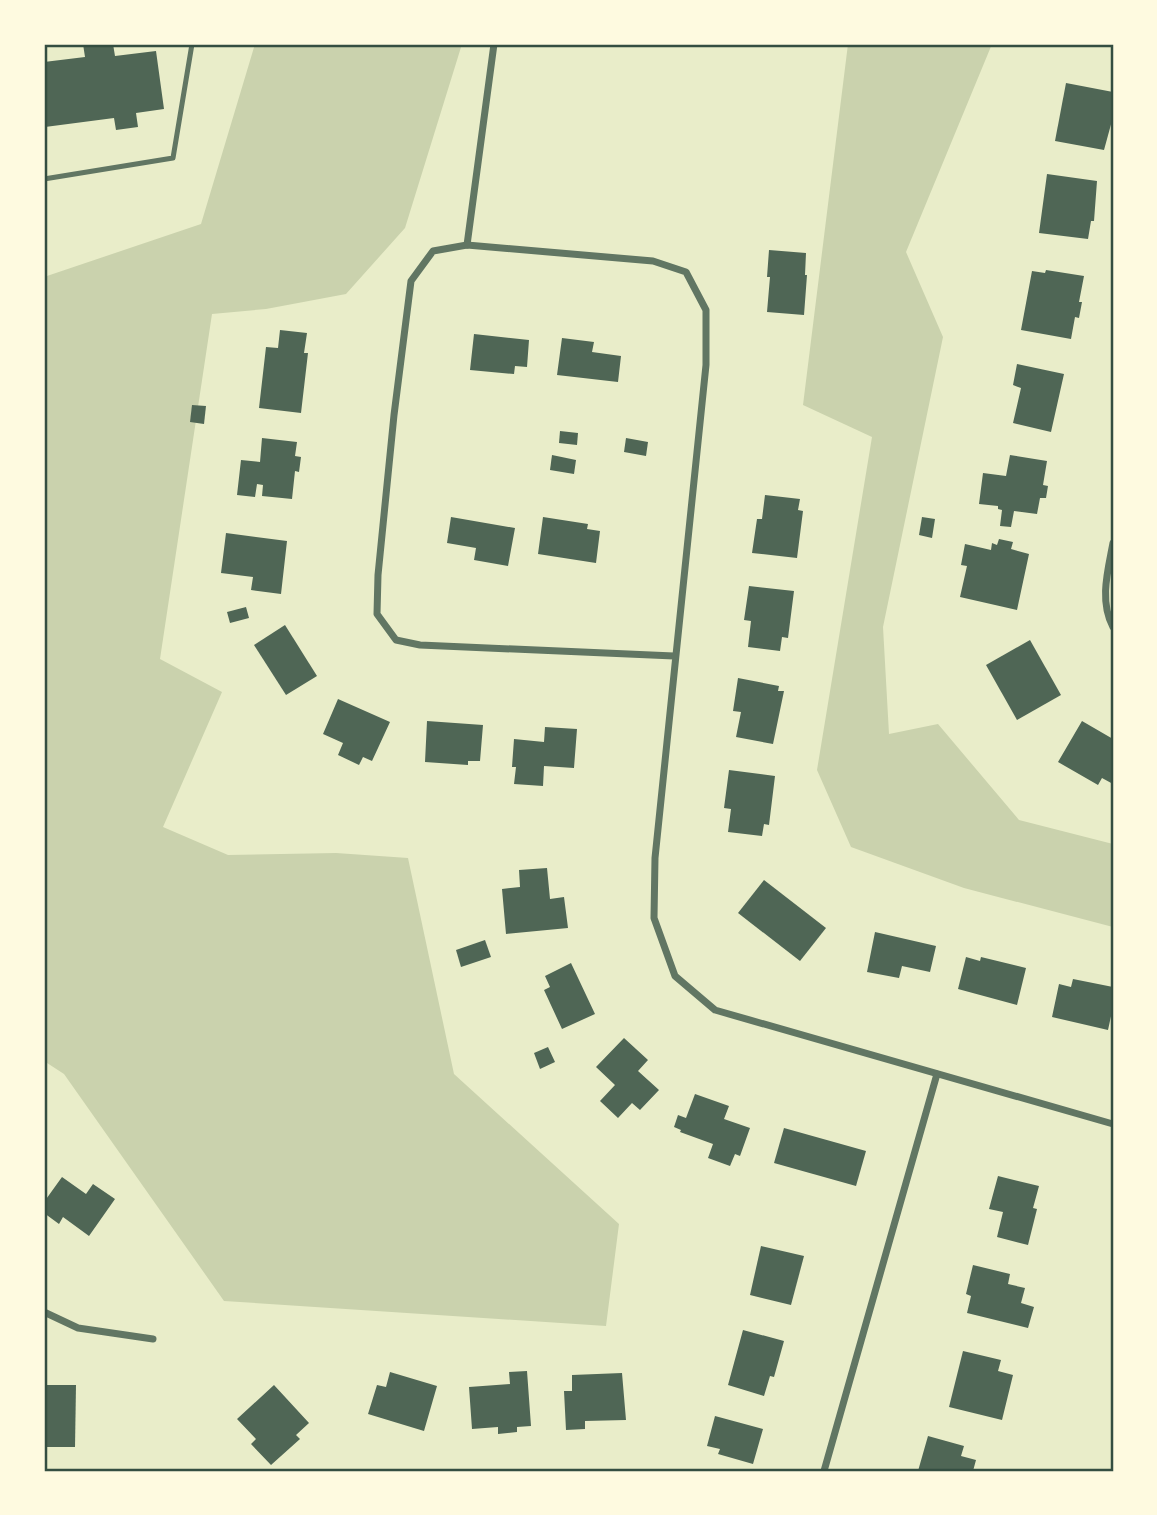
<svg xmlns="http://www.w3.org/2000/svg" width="1157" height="1515" viewBox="0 0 1157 1515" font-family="Ubuntu,sans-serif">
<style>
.green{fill:#cad2ad}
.building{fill:#4f6655}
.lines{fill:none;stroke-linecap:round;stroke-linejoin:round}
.service{stroke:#617663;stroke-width:5}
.minor{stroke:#617663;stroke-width:7}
.neatline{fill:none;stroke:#344e41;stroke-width:2.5}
</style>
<rect width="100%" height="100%" fill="#e9edc9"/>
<g class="green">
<path d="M 255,44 L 462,44 L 405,228 L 346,294 L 266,309 L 212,314 L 160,659 L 222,692 L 163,827 L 228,855 L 336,853 L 408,858 L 454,1074 L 619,1224 L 606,1326 L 224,1301 L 64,1074 L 44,1061 L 44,277 L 201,224 Z"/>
<path d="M 848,44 L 992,44 L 906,252 L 943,337 L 883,627 L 889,734 L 938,724 L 1019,820 L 1113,844 L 1113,927 L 964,888 L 851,847 L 817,770 L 872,437 L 803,405 Z"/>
</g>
<g class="building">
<path d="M 83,44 L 113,44 L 115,56 L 156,51 L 164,109 L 136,113 L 138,127 L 116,130 L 114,118 L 45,127 L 44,62 L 85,57 Z"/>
<path d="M 1066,83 L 1113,92 L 1113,117 L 1104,150 L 1055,141 Z"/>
<path d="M 1047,174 L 1097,181 L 1094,221 L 1091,221 L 1088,239 L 1039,233 Z"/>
<path d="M 769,250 L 806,253 L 805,275 L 807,275 L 804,315 L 767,312 L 770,277 L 767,277 Z"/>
<path d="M 1046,270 L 1084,276 L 1079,302 L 1082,302 L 1079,318 L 1075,317 L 1071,339 L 1021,330 L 1032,271 L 1045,273 Z"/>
<path d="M 280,330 L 307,333 L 304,353 L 308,353 L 301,413 L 259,408 L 266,347 L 278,348 Z"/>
<path d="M 474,334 L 529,340 L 527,367 L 515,366 L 514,374 L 470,370 Z"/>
<path d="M 562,338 L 594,342 L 592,352 L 621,356 L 618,382 L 557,375 Z"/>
<path d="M 1017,364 L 1064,374 L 1051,432 L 1013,423 L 1021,388 L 1013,385 Z"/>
<path d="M 192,405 L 206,406 L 204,424 L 190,422 Z"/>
<path d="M 560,431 L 578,433 L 577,445 L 559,443 Z"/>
<path d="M 262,438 L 297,442 L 295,456 L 301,457 L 299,472 L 295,471 L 292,499 L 262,496 L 263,485 L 257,484 L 255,497 L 237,495 L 241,460 L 260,462 Z"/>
<path d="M 626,438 L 648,442 L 646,456 L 624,452 Z"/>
<path d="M 552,455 L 576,460 L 574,474 L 550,470 Z"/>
<path d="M 1010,455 L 1047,461 L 1043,485 L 1048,486 L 1046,498 L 1040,498 L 1037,514 L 1014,511 L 1011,527 L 1000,526 L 1002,510 L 998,509 L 998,506 L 979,504 L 983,473 L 1006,476 Z"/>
<path d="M 765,495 L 800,499 L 798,510 L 803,511 L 797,558 L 752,553 L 757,519 L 762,519 Z"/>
<path d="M 451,517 L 515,528 L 508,566 L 474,560 L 476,548 L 447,543 Z"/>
<path d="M 543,517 L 588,524 L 587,529 L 600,531 L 596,563 L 538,554 Z"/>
<path d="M 922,517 L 935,519 L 932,538 L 919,535 Z"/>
<path d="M 226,533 L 287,541 L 281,594 L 251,590 L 253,577 L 221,573 Z"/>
<path d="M 999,539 L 1013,542 L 1011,549 L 1029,554 L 1017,610 L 960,597 L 967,566 L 961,565 L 965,544 L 991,550 L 992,543 L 997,545 Z"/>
<path d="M 749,586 L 794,591 L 788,638 L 782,637 L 780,651 L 748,647 L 751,621 L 744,620 Z"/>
<path d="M 246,607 L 249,618 L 230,623 L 227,612 Z"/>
<path d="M 285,625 L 317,676 L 286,695 L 254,645 Z"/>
<path d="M 1030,640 L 1061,695 L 1017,720 L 986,665 Z"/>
<path d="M 738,678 L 779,686 L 778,691 L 784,691 L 773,744 L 736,737 L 741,712 L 733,711 Z"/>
<path d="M 338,699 L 390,722 L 372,761 L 363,757 L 359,765 L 338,755 L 343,743 L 323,734 Z"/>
<path d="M 427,721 L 483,725 L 480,761 L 468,761 L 468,765 L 425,762 Z"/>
<path d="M 1082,721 L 1113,739 L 1113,784 L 1102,778 L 1098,785 L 1058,762 Z"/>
<path d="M 545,727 L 577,729 L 574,768 L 544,766 L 543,786 L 514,784 L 516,767 L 512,767 L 514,739 L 544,742 Z"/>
<path d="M 729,770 L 775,776 L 769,825 L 764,824 L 762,836 L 728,832 L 731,809 L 724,808 Z"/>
<path d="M 547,868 L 550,899 L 564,897 L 568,928 L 506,934 L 502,889 L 520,887 L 519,870 Z"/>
<path d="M 764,880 L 826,928 L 800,961 L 738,913 Z"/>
<path d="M 875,932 L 936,946 L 930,972 L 902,966 L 899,978 L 867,972 Z"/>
<path d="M 485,940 L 491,957 L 461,967 L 456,950 Z"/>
<path d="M 966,957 L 980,961 L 981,957 L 1026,968 L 1017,1005 L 958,989 Z"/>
<path d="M 571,963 L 595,1014 L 562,1029 L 544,990 L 550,987 L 545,976 Z"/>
<path d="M 1073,979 L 1113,987 L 1113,1007 L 1108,1030 L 1052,1017 L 1059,984 L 1071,987 Z"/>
<path d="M 624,1038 L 648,1060 L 638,1071 L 659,1090 L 640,1110 L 632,1103 L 618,1118 L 600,1101 L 615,1085 L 596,1067 Z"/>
<path d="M 548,1047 L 555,1062 L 540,1069 L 534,1053 Z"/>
<path d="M 695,1094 L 729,1106 L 724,1119 L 750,1128 L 740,1156 L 735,1154 L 730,1166 L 708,1158 L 713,1144 L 680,1132 L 681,1130 L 674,1127 L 678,1115 L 686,1118 Z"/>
<path d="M 784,1128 L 866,1151 L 856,1186 L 774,1163 Z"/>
<path d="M 998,1176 L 1039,1186 L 1033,1208 L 1037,1209 L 1028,1245 L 997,1237 L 1003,1212 L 989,1209 Z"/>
<path d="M 62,1177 L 86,1194 L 93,1184 L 115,1199 L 89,1236 L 63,1217 L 59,1224 L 44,1213 L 44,1202 Z"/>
<path d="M 761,1246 L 804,1256 L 791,1305 L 750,1295 Z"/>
<path d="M 973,1265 L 1010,1274 L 1008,1284 L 1025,1288 L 1021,1303 L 1034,1307 L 1028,1328 L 967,1313 L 971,1296 L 966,1294 Z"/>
<path d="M 743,1330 L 784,1341 L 774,1377 L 770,1376 L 764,1396 L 728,1385 Z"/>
<path d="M 963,1351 L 1001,1360 L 998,1371 L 1013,1375 L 1002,1420 L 949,1407 Z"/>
<path d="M 527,1371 L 531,1426 L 517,1427 L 517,1432 L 498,1434 L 498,1427 L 472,1429 L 469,1387 L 510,1384 L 509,1372 Z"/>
<path d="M 390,1372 L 437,1386 L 424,1431 L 368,1414 L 377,1385 L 386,1387 Z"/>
<path d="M 622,1373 L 626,1420 L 585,1421 L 585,1429 L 566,1430 L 564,1391 L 572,1391 L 572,1375 Z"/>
<path d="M 44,1385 L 76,1385 L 75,1447 L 44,1447 Z"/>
<path d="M 274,1385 L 309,1423 L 296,1435 L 300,1439 L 271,1465 L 251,1444 L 256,1439 L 237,1419 Z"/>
<path d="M 715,1416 L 763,1429 L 753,1464 L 718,1454 L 720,1449 L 707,1446 Z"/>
<path d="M 928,1436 L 964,1446 L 961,1456 L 976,1460 L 973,1471 L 918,1471 Z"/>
</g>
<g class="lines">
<path class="service" d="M 44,179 L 173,158 L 192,44"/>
<g class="minor">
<path d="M 467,245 L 494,44"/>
<path d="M 1113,543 C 1108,570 1099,601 1113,627"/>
<path d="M 674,656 L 420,645 L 396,640 L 377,614 L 378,575 L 394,415 L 411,281 L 433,251 L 467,245 L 653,261 L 686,272 L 706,310 L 706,365 L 655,858 L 654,918 L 675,976 L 715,1010 L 1113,1124"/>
<path d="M 44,1312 L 78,1328 L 153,1339"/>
<path d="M 824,1471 L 937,1074"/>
</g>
</g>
<rect width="1157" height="1515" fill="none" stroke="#fefae0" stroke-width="91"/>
<rect x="46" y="46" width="1066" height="1424" class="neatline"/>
</svg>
